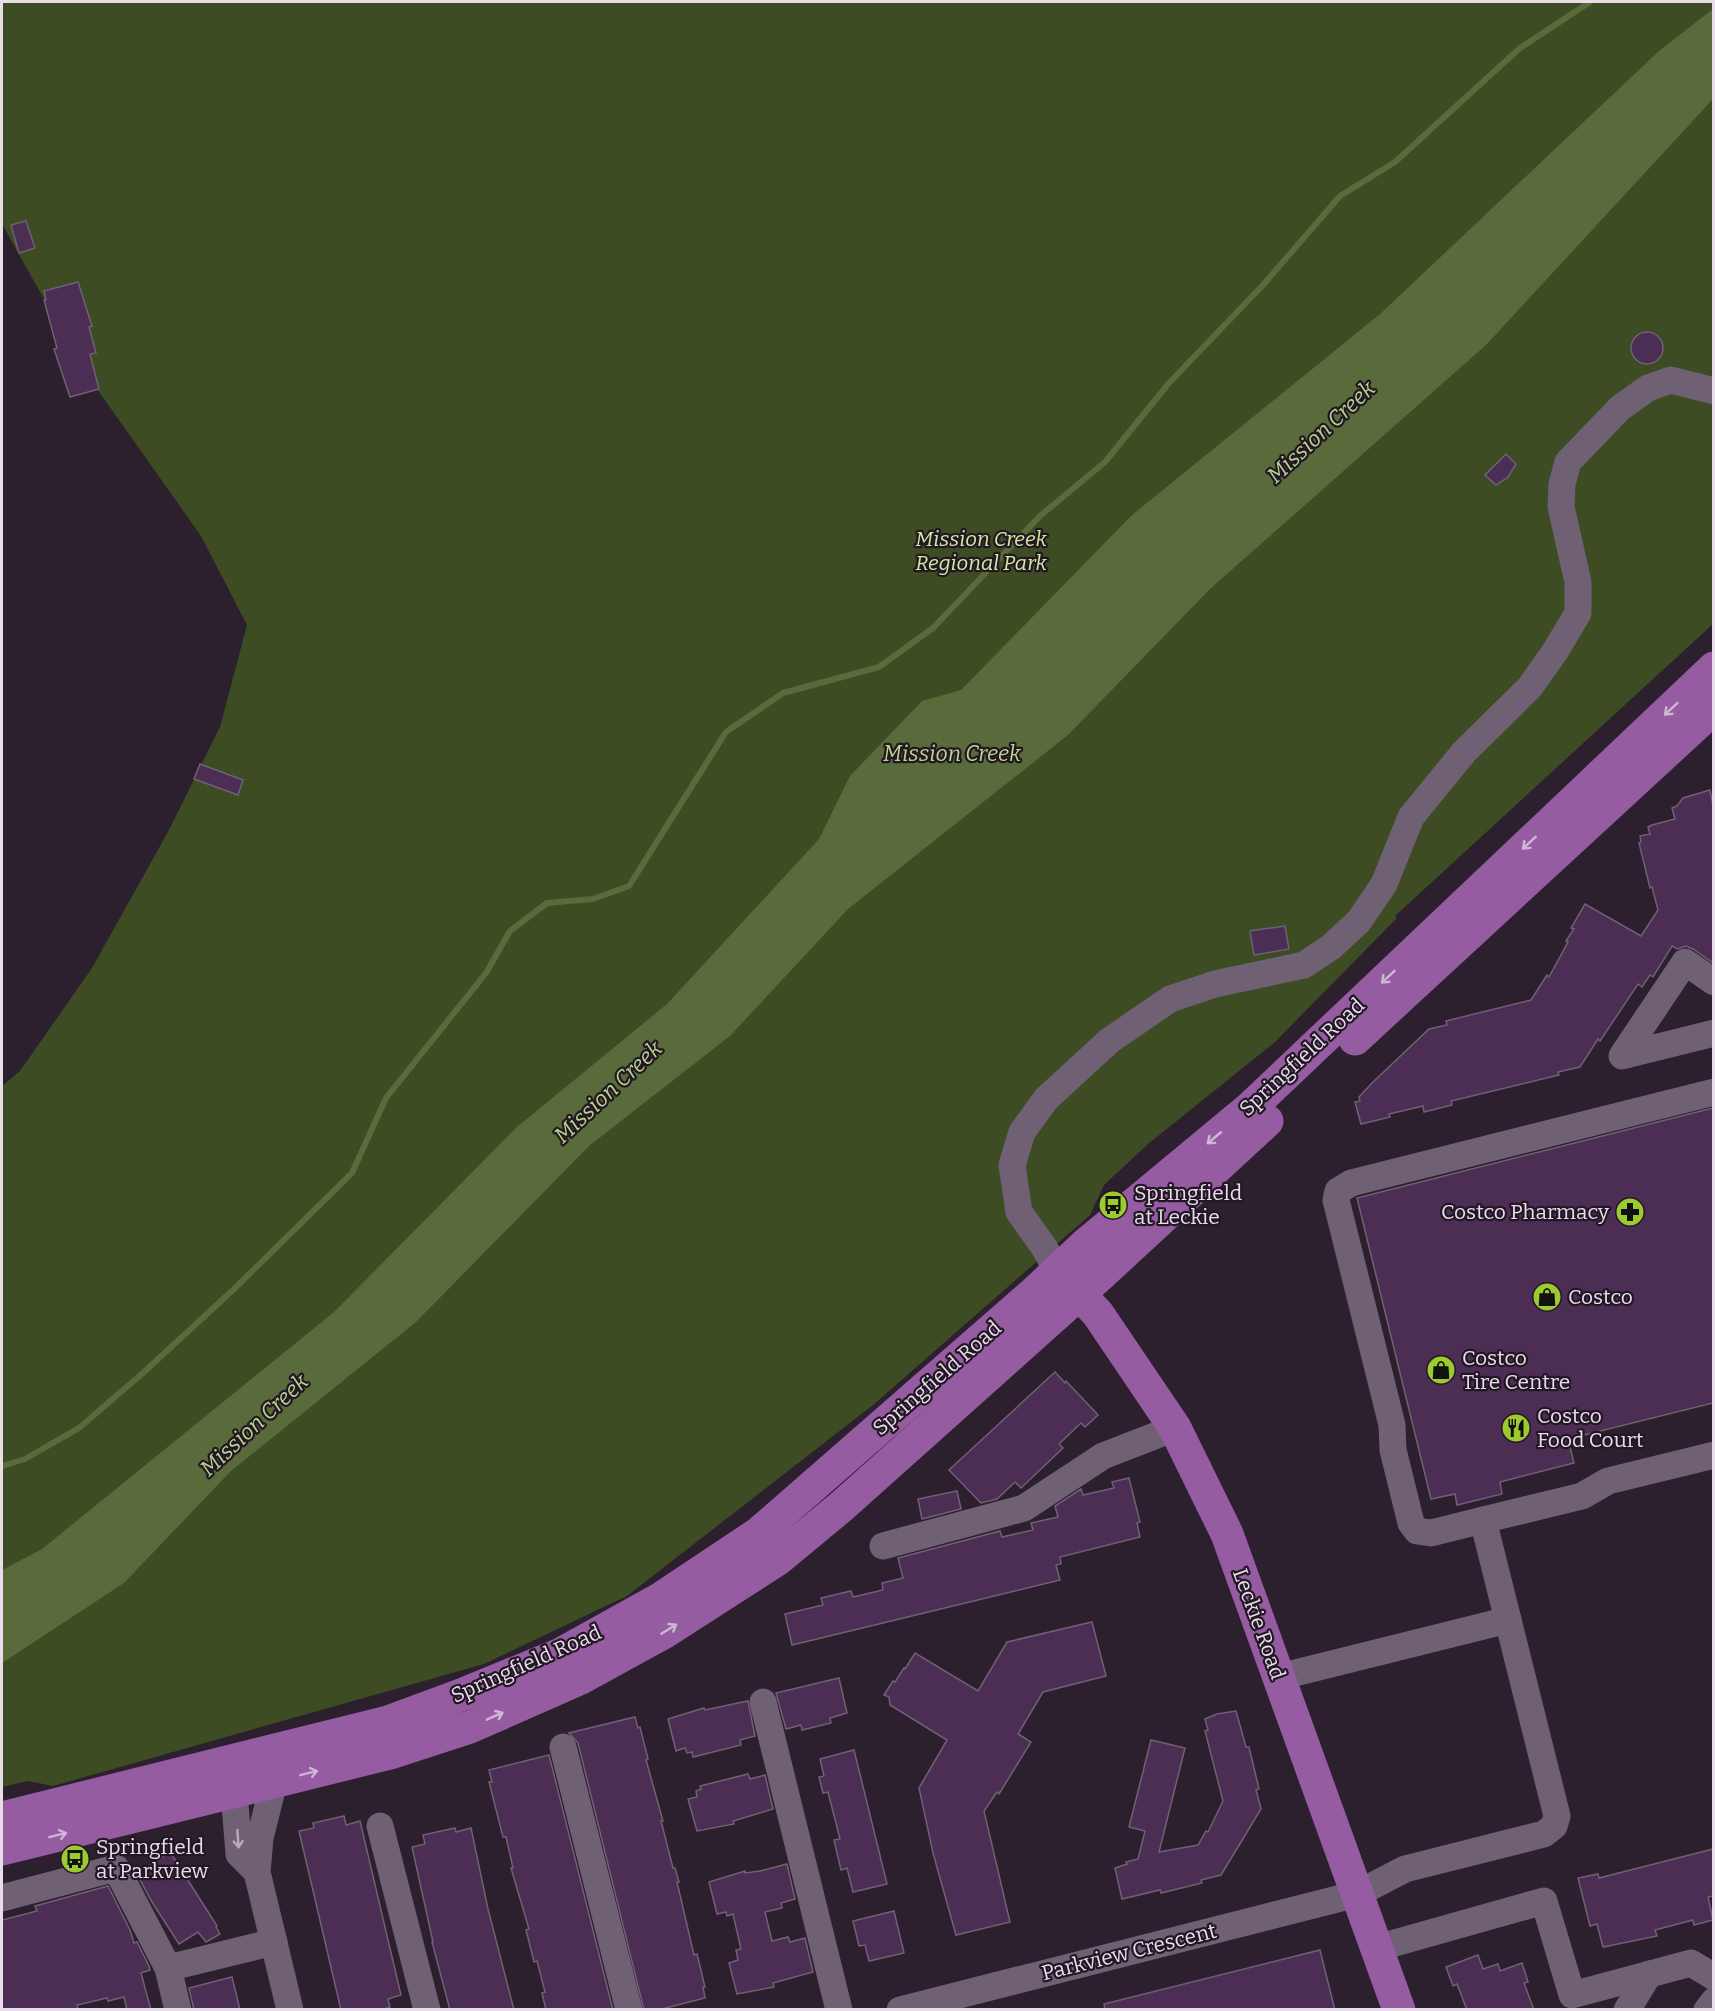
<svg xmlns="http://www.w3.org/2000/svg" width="1715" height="2011" viewBox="0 0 1715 2011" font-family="Bitter,serif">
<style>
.green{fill:#3d4c22}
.water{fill:#596b3a}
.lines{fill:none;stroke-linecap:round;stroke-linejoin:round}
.stream{stroke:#596b3a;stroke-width:6}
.building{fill:#4c2d53;stroke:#6f6173;stroke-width:1.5}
.minor{stroke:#6f6073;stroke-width:27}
.major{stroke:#955ca2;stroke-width:33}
.oneway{stroke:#ceb7d4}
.oneway2{stroke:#b7acba}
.labels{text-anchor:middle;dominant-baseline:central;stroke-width:4.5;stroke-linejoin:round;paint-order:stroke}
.park-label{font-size:21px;font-style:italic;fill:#cfec9e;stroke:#231726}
.street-label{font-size:21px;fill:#e7dee9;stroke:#231726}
.poi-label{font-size:21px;fill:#e7dee9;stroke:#231726;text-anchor:start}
.water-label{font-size:22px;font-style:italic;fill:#b9d68a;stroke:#231726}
</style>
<rect width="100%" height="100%" fill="#2c202f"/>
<path class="green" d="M 2,2 L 1713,2 L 1713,624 L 1395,916 L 1397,918 L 1274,1043 L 1148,1144 L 1104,1185 L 1090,1215 L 873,1405 L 627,1596 L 484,1664 L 53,1786 L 28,1781 L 2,1787 L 2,1086 L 20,1071 L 92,968 L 169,830 L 220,727 L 247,625 L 201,536 L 85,372 L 2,224 Z"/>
<path class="water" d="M 1713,9 L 1713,99 L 1486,345 L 1210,589 L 1068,735 L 848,909 L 730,1036 L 589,1146 L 416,1322 L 231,1471 L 124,1583 L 2,1663 L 2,1570 L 42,1549 L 334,1312 L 517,1127 L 667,1004 L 819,839 L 850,776 L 922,701 L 961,690 L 1132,515 L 1380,314 L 1659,51 Z"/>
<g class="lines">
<path class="stream" d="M 2,1466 L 25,1459 L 79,1428 L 144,1372 L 234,1289 L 352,1173 L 386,1098 L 486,973 L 510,931 L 547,903 L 593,899 L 629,886 L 726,732 L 783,693 L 879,667 L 933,628 L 1040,516 L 1105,462 L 1169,383 L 1263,285 L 1340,196 L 1395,162 L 1520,48 L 1590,2"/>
</g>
<g class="building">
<path d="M 26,221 L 35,248 L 19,253 L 11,225 Z"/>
<path d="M 78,282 L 92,326 L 89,327 L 96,353 L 90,354 L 99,389 L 70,397 L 54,349 L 57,348 L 44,300 L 46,300 L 44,291 Z"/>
<circle cx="1647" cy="348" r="16"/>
<path d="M 1506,454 L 1516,464 L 1508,477 L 1496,485 L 1485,475 Z"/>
<path d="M 200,764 L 243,780 L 238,795 L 194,779 Z"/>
<path d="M 1710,790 L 1713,806 L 1713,963 L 1693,949 L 1686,946 L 1677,949 L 1672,946 L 1653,977 L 1650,975 L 1642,987 L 1638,984 L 1600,1041 L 1598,1039 L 1580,1067 L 1558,1072 L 1559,1075 L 1451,1101 L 1452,1105 L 1424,1112 L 1423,1106 L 1389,1114 L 1390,1117 L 1361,1124 L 1355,1102 L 1360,1101 L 1359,1097 L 1372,1083 L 1429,1029 L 1447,1025 L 1446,1021 L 1531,1000 L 1547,975 L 1549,977 L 1568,942 L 1566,941 L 1574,929 L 1571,928 L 1585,904 L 1641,936 L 1658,910 L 1652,887 L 1650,888 L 1639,843 L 1641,842 L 1640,836 L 1650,834 L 1648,827 L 1652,825 L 1675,819 L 1672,808 L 1677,806 L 1683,798 Z"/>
<path d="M 1285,926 L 1289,949 L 1254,955 L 1250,931 Z"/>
<path d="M 1713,1108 L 1713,1403 L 1568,1439 L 1574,1463 L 1500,1482 L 1502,1494 L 1457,1505 L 1455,1494 L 1431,1499 L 1357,1198 Z"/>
<path d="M 1055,1372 L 1065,1383 L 1066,1381 L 1098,1415 L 1085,1427 L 1081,1423 L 1059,1444 L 1063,1448 L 1021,1488 L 1015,1482 L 997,1499 L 981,1503 L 949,1470 Z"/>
<path d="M 1129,1478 L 1140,1522 L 1137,1523 L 1140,1537 L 1060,1557 L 1061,1564 L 1056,1565 L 1060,1580 L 792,1645 L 785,1614 L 823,1605 L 821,1598 L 851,1591 L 853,1597 L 883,1590 L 882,1583 L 903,1578 L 898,1558 L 1000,1531 L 1002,1537 L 1033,1530 L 1031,1523 L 1058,1517 L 1055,1506 L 1081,1489 L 1083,1495 L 1114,1488 L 1112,1482 Z"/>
<path d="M 957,1491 L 961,1509 L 922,1519 L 918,1499 Z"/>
<path d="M 1092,1622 L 1106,1676 L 1043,1692 L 1018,1734 L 1031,1742 L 999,1794 L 997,1792 L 984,1811 L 1010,1922 L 956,1935 L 933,1853 L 919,1788 L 947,1740 L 890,1705 L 889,1697 L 884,1695 L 893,1681 L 895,1682 L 904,1668 L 905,1669 L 915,1653 L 978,1691 L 1007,1642 Z"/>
<path d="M 839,1678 L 847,1713 L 830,1718 L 831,1723 L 802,1730 L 801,1725 L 786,1729 L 776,1693 Z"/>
<path d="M 748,1701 L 755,1736 L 740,1740 L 741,1745 L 693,1757 L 692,1752 L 687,1753 L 685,1748 L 676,1751 L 668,1719 L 704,1708 L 705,1710 Z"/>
<path d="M 1236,1711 L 1246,1747 L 1249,1747 L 1259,1789 L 1256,1790 L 1261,1809 L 1244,1837 L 1221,1875 L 1201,1880 L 1202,1883 L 1161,1893 L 1160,1890 L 1122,1899 L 1115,1868 L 1127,1864 L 1126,1862 L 1138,1859 L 1145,1831 L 1129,1827 L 1151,1740 L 1185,1748 L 1159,1852 L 1198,1845 L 1206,1831 L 1208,1832 L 1223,1801 L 1205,1731 L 1208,1730 L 1205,1719 L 1217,1714 Z"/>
<path d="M 635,1717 L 638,1728 L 640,1727 L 648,1759 L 646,1760 L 663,1821 L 661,1821 L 673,1868 L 675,1868 L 679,1882 L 677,1882 L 687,1925 L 694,1955 L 697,1954 L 705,1987 L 703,1987 L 705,1998 L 658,2010 L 644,2010 L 578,1743 L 569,1733 Z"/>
<path d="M 854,1750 L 887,1884 L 853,1892 L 847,1868 L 841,1870 L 834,1840 L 840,1839 L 828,1792 L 823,1793 L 819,1777 L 824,1776 L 820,1759 Z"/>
<path d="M 549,1755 L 613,2010 L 546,2010 L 542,1993 L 545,1992 L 537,1961 L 534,1962 L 526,1930 L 529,1929 L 511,1868 L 513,1868 L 506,1837 L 503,1837 L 489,1782 L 492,1782 L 489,1770 Z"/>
<path d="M 748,1774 L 750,1779 L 765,1775 L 773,1809 L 733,1821 L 734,1824 L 697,1831 L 688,1799 L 697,1797 L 696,1791 L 701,1789 L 700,1786 Z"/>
<path d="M 344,1816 L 346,1825 L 360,1821 L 401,1995 L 388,1999 L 390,2007 L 381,2010 L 341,2010 L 299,1831 L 314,1828 L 313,1823 Z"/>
<path d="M 455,1828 L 456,1832 L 471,1828 L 488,1909 L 514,2010 L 450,2010 L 432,1942 L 433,1942 L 412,1847 L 425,1844 L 423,1835 Z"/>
<path d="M 1713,1849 L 1713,1896 L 1708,1897 L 1713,1920 L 1694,1925 L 1693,1920 L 1655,1930 L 1657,1936 L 1603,1947 L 1597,1924 L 1590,1926 L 1578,1878 L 1598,1874 L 1599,1878 Z"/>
<path d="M 170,1852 L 217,1926 L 216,1927 L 220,1934 L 206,1942 L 198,1932 L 179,1944 L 152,1902 L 139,1878 L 144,1877 L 141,1871 Z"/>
<path d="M 787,1864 L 795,1899 L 781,1903 L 782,1908 L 765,1912 L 772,1941 L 788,1937 L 790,1942 L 805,1938 L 813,1972 L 773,1983 L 774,1987 L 737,1994 L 729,1963 L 738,1960 L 736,1950 L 741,1949 L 733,1914 L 727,1916 L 726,1912 L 717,1914 L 709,1882 L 745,1871 L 745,1873 L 760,1871 Z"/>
<path d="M 108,1886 L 130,1930 L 134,1943 L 137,1942 L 149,1966 L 150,1970 L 141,1973 L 151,2010 L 127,2010 L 124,1997 L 108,2001 L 107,1998 L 77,2005 L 78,2010 L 2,2010 L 2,1920 L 37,1911 L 35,1906 Z"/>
<path d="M 894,1911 L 904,1953 L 869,1961 L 865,1945 L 859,1946 L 853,1921 Z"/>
<path d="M 1320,1950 L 1335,2010 L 1105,2010 L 1104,2004 Z"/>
<path d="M 1478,1955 L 1483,1969 L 1498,1964 L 1500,1971 L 1522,1963 L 1528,1982 L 1524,1983 L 1534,2010 L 1467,2010 L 1457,1984 L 1453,1986 L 1446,1967 Z"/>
<path d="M 232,1977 L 240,2010 L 194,2010 L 189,1988 Z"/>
</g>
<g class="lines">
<g class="minor">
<path d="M 1714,982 L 1685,962 L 1622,1056 L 1714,1033"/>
<path d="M 1057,1271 L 1044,1247 L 1019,1212 L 1012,1165 L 1022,1132 L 1046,1099 L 1109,1041 L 1170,999 L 1215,984 L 1304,965 L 1331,947 L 1359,921 L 1384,884 L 1411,817 L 1464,752 L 1530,687 L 1556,650 L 1578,613 L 1578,582 L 1561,507 L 1562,484 L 1568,462 L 1620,408 L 1648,388 L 1671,380 L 1714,391"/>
<path d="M 1483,1520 L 1431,1533 L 1417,1531 L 1411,1523 L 1393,1450 L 1392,1425 L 1336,1200 L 1338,1191 L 1351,1183 L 1714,1092"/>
<path d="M 883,1546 L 1024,1508 L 1103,1456 L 1175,1428"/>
<path d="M 1279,1677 L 1508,1620"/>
<path d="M 763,1702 L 839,2010"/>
<path d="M 563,1747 L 629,2010"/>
<path d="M 236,1772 L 234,1792 L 239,1854 L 257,1872"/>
<path d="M 274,1782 L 260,1838 L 257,1872 L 290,2010"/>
<path d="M 380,1826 L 427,2010"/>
<path d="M 2,1898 L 116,1868 L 168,1968 L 178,2010"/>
<path d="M 1377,1948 L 1544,1901 L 1572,1995 L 1691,1963 L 1714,1977"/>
<path d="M 168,1968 L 274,1942"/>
<path d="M 900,2010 L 1357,1894 L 1405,1869 L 1544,1834 L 1554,1826 L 1557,1816 L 1483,1520 L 1582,1496 L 1608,1481 L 1714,1455"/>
<path d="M 1627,2010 L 1649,1974"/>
<path d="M 1707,2010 L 1714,2001"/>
</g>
<g class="major">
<path d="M 1355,1039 L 1714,708"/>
<path d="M 1065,1279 L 1098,1314 L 1175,1428 L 1227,1534 L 1399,2010"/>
<path d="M 2,1818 L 388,1722 L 461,1695 L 561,1654 L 660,1599 L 759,1533 L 1034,1293 L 1085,1245 L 1250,1108 L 1714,668"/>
<path d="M 2,1849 L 390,1753 L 470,1727 L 579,1679 L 663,1633 L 778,1559 L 842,1506 L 1097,1278 L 1267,1121"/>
</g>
</g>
<defs><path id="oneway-shaft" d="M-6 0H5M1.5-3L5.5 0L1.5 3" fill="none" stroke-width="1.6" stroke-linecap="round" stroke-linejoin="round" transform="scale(1.5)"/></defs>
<g class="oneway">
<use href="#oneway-shaft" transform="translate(1671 709) rotate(137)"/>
<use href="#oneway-shaft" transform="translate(1529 843) rotate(137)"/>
<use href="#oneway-shaft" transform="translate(1388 977) rotate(137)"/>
<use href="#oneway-shaft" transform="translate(1214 1138) rotate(140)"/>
<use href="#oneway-shaft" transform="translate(669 1629) rotate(-32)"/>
<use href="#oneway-shaft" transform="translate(495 1716) rotate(-24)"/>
<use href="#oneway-shaft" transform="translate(309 1773) rotate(-14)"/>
<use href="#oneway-shaft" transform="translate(58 1835) rotate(-14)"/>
</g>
<use class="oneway2" href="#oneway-shaft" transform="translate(238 1839) rotate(86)"/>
<defs>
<g id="bus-disc" transform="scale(1.5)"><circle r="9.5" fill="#9dca31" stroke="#231726"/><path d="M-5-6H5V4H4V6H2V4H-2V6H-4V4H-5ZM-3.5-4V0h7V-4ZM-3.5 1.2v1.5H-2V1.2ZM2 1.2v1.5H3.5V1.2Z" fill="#111"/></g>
<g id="pharmacy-disc" transform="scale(1.5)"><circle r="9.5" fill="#9dca31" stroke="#231726"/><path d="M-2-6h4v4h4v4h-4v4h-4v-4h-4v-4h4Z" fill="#111"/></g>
<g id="shop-disc" transform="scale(1.5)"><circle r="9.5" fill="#9dca31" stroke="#231726"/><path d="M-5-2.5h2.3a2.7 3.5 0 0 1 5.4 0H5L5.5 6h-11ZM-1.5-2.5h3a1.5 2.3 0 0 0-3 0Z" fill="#111"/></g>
<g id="restaurant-disc" transform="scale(1.5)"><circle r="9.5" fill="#9dca31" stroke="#231726"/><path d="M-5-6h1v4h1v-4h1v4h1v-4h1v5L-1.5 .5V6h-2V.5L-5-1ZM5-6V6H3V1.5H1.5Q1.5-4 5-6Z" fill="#111"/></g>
</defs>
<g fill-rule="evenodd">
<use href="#bus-disc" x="1113" y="1205"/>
<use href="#pharmacy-disc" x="1630" y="1212"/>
<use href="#shop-disc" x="1547" y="1297"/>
<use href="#shop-disc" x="1441" y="1370"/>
<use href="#restaurant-disc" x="1516" y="1428"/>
<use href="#bus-disc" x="75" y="1859"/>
</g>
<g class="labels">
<g class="park-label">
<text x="981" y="539">Mission Creek<tspan x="981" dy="24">Regional Park</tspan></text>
</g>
<g class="street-label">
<text transform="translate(1302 1057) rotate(-43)">Springfield Road</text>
<text transform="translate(937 1378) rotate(-41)">Springfield Road</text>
<text transform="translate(1259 1624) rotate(70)">Leckie Road</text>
<text transform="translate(526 1664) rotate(-24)">Springfield Road</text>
<text transform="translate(1129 1952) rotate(-14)">Parkview Crescent</text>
</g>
<g class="poi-label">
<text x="1134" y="1193">Springfield<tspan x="1134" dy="24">at Leckie</tspan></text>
<text x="1609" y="1212" text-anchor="end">Costco Pharmacy</text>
<text x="1568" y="1297">Costco</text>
<text x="1462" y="1358">Costco<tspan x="1462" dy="24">Tire Centre</tspan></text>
<text x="1537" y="1416">Costco<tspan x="1537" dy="24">Food Court</tspan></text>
<text x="96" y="1847">Springfield<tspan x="96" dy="24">at Parkview</tspan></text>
</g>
<g class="water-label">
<text transform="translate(1321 432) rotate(-43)">Mission Creek</text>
<text x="952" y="753">Mission Creek</text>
<text transform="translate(608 1092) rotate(-43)">Mission Creek</text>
<text transform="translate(254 1425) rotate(-43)">Mission Creek</text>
</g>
</g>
<rect width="1715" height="2011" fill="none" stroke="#e7dee9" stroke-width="6"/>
</svg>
